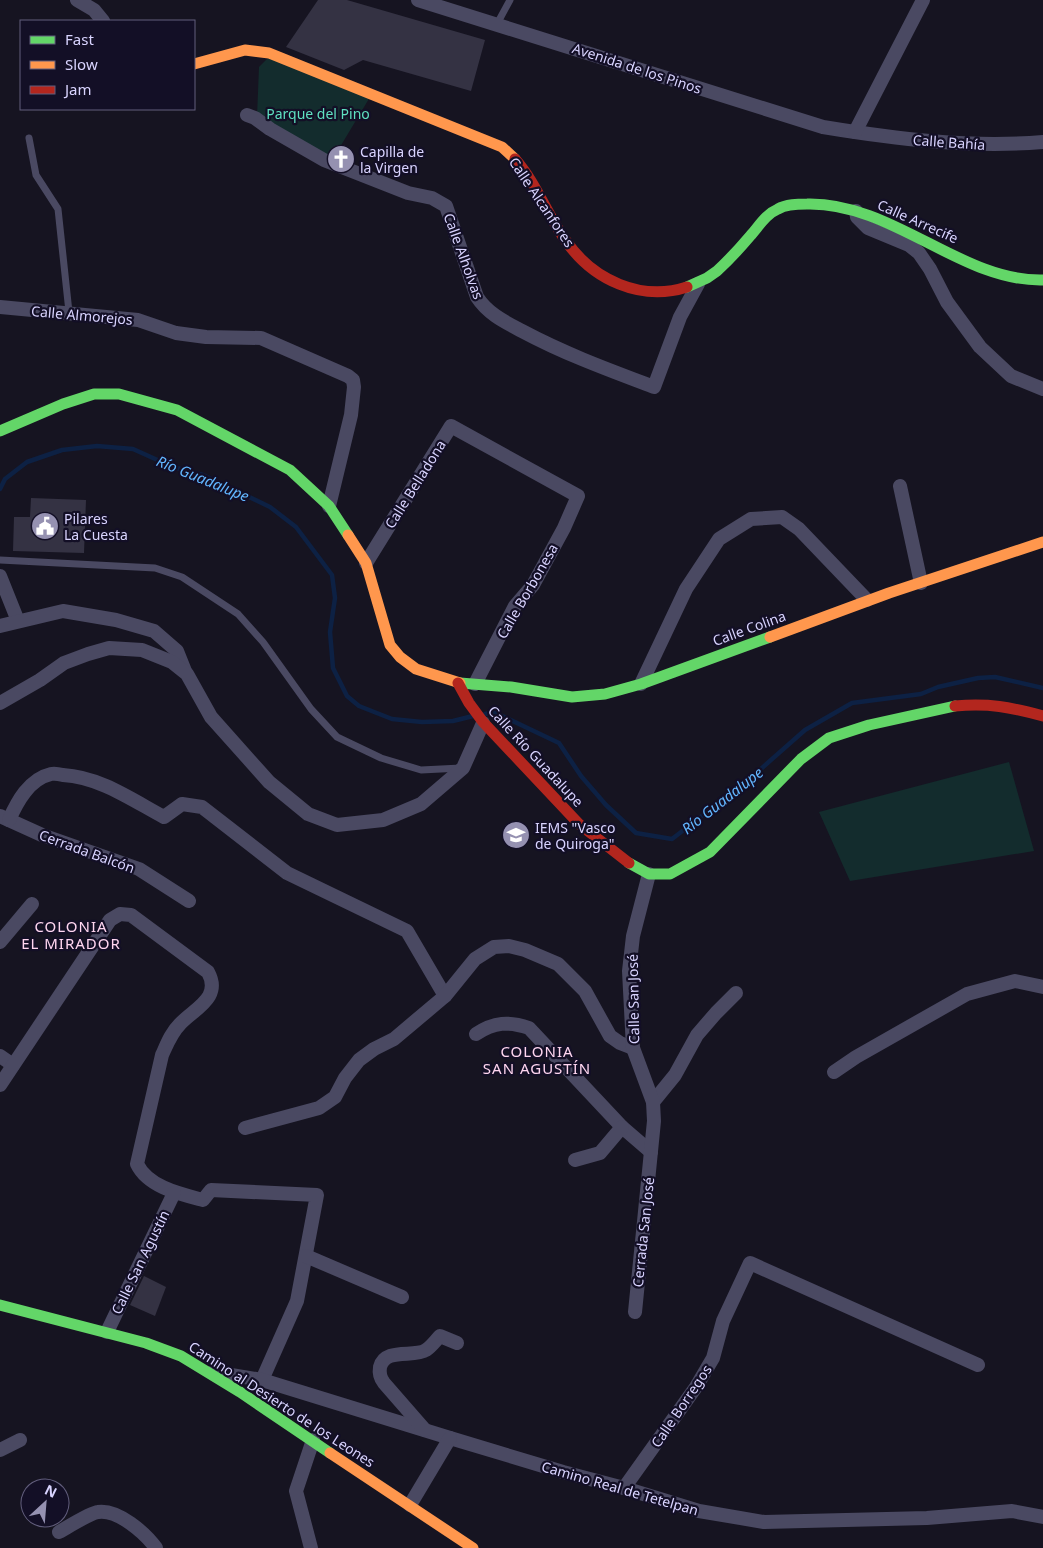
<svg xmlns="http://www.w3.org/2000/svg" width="1043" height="1548" viewBox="0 0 1043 1548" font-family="'Noto Sans',sans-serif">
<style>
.green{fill:#132c2d}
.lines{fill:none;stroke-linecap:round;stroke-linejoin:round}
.stream{stroke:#0d2144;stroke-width:4.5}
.building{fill:#343243}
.lane{stroke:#4a4962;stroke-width:7}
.street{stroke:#4a4962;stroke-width:14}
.fast{stroke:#63d668;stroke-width:11}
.slow{stroke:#ff974d;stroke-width:11}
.jam{stroke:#b3261e;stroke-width:11}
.labels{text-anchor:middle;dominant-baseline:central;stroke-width:4.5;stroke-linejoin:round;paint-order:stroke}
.street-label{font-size:14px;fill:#d9d4ff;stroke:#130f26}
.park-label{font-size:14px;fill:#5fe0c0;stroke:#130f26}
.poi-label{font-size:14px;fill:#d9d4ff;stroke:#130f26;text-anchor:start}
.water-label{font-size:15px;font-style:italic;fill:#62b6ff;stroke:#130f26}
.neighbourhood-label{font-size:15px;letter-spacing:1px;fill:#ffd6f0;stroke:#130f26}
</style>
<rect width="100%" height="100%" fill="#161421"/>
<g class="green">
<path d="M 270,56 L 370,97 L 331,162 L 257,117 L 259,67 Z"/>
<path d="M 1009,762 L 1034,851 L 850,881 L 819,812 Z"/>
</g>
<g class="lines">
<g class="stream">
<path d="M 0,489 L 5,479 L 27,462 L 62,450 L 97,446 L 133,449 L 173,467 L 203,475 L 270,507 L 296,527 L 332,575 L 335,598 L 330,632 L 333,668 L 347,696 L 359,706 L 392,719 L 422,722 L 453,721 L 473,716"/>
<path d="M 485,714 L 494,712 L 559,743 L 581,776 L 606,805 L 636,833 L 672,839 L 746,782 L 805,730 L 852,703 L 921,694 L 938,687 L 978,678 L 995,677 L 1043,688"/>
</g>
</g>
<g class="building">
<path d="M 318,0 L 347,0 L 485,40 L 471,91 L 363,60 L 344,70 L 286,47 Z"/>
<path d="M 31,498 L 86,500 L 84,553 L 13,551 L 14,517 L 30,517 Z"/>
<path d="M 144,1276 L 166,1287 L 155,1316 L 130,1305 Z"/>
</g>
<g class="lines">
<g class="lane">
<path d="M 497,24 L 510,0"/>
<path d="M 29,138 L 36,175 L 58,209 L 69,312"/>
<path d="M 0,560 L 155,568 L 182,577 L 238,614 L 263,642 L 311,709 L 337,737 L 381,758 L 421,770 L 461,768"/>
</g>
<g class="street">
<path d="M 77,0 L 94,10 L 103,21"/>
<path d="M 418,0 L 823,127 C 896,139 969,148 1043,142"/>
<path d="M 247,115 L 255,118 L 270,129 L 324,160 L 408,193 L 432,198 L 446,206 L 477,297 C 488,314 505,322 522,331 C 565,354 609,370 654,387 L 680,317 L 698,284"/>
<path d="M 855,132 L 923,0"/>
<path d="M 856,211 L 857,217 L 868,228 L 909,245 L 919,253 L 930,269 L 947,302 L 980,347 L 1011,376 L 1043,389"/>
<path d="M 0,307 L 138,320 L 176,333 L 206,337 L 261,338 L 348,376 L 353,380 L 354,387 L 351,415 L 329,506"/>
<path d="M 900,486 L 921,583"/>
<path d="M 366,563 L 451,426 L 578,496 L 564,528 L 533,585 L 515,606 L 475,684"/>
<path d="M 0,576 L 18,621"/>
<path d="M 0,626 L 63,611 L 116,620 L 154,631 L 177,651 L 185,671"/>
<path d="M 641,684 L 686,589 L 719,539 L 751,519 L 782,517 L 799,529 L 867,600"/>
<path d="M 0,703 L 40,680 L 64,663 L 88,654 L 109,648 L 142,650 L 172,662 L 187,674 L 211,717 L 269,782 L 308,814 L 337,825 L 383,820 L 421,804 L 463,768 L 483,723"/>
<path d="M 0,816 L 42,835 L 139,869 L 189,901"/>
<path d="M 9,820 C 17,802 29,779 51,774 C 55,773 59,774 63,775 C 100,777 132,800 164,817 L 182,804 L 202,807 L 287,873 L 407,931 L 445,996"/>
<path d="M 0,942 L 32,904"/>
<path d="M 476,1034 C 494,1022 509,1021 529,1028 L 622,1127 L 651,1152"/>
<path d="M 0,1056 L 13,1065"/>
<path d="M 834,1072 L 856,1057 L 967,994 L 1015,981 L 1043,987"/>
<path d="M 0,1085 L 110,920 L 120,914 L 131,915 L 208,972 C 222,998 195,1008 180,1024 C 171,1033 167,1044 162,1055 L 137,1164 C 148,1187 180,1194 203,1200 L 211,1190 L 317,1195 L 297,1301 L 262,1380"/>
<path d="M 653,1102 L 675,1075 L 697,1035 L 716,1013 L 736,993"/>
<path d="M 245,1128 L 319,1108 L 335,1097 L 345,1078 L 359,1060 L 374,1049 L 394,1039 L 445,996 L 475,959 L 494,947 L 509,946 L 525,950 L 558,964 L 585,991 L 610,1036 L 620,1043 L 633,1048"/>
<path d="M 575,1160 L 600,1153 L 622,1127"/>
<path d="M 306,1256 L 402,1297"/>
<path d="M 635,1312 L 654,1121 L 653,1102 L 633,1048 L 629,971 L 633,936 L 649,874"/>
<path d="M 107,1332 L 174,1193"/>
<path d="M 213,1372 L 262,1380 L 450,1438 L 563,1472 L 624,1488 L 699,1511 L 764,1522 L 927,1518 L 1012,1511 L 1043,1517"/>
<path d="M 425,1430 L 384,1383 C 380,1378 379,1373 380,1367 C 385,1347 414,1358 426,1350 C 431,1347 436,1340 440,1336 L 457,1343"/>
<path d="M 0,1450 L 20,1440"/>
<path d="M 624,1488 L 696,1387 L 713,1358 L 723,1321 L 750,1263 L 978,1365"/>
<path d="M 410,1505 L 450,1438"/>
<path d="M 59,1532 C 68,1527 90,1513 98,1512 C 118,1509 145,1533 156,1548"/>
<path d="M 311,1548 L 296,1491 L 313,1440"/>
</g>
<g class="fast">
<path d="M 687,287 L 707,278 L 717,271 C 729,260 740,248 751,235 C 759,226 766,214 778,209 C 786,204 798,204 807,204 C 893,202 961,282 1043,280"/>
<path d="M 0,431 L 63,404 L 94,394 L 119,394 L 177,410 L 290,470 L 329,506 L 348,535"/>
<path d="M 460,683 L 511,687 L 572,697 L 605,694 L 641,684 L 770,637"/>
<path d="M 629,863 L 649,874 L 670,874 L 710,852 L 801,759 L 829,738 L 869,725 L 955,706"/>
<path d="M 0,1305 L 146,1343 L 181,1356 L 240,1392 L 330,1453"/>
</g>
<g class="slow">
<path d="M 194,64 L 245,50 L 269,53 L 502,147 L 515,159"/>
<path d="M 348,535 L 366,563 L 390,645 L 400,657 L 416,669 L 460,683"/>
<path d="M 770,637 L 889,593 L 1043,542"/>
<path d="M 330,1453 L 473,1548"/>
</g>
<g class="jam">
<path d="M 515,159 C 537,184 547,215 566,241 C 593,280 641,302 687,287"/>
<path d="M 458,683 L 469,703 L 483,722 L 579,824 L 629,863"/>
<path d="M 955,706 C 989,703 1010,707 1043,716"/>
</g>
</g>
<defs>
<g id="church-disc" transform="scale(1.4375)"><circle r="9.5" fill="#9591b1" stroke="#130f26"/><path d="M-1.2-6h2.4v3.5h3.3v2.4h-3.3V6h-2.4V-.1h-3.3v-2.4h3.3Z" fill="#fff"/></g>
<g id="civic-disc" transform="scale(1.4375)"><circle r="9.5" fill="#9591b1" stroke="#130f26"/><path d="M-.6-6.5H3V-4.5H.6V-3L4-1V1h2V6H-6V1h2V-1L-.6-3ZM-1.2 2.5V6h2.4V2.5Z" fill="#fff"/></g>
<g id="school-disc" transform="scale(1.4375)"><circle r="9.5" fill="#9591b1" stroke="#130f26"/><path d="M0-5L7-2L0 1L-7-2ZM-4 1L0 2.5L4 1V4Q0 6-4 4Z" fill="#fff"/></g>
</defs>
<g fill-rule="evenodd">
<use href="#church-disc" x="341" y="159"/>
<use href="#civic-disc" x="45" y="526"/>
<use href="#school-disc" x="516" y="835"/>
</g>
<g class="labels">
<g class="street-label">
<text transform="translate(637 68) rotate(18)">Avenida de los Pinos</text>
<text transform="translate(949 142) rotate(4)">Calle Bahía</text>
<text transform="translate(542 202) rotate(56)">Calle Alcanfores</text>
<text transform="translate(918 221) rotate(24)">Calle Arrecife</text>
<text transform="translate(464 256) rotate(70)">Calle Alholvas</text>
<text transform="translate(82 315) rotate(5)">Calle Almorejos</text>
<text transform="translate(415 484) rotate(-58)">Calle Belladona</text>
<text transform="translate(527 591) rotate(-60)">Calle Borbonesa</text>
<text transform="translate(749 628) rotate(-20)">Calle Colina</text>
<text transform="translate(536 756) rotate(47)">Calle Río Guadalupe</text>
<text transform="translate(87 851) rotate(20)">Cerrada Balcón</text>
<text transform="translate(633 999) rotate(-91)">Calle San José</text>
<text transform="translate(643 1232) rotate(-84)">Cerrada San José</text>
<text transform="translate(140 1262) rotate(-64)">Calle San Agustín</text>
<text transform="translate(282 1404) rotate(33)">Camino al Desierto de los Leones</text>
<text transform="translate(681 1406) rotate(-56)">Calle Borregos</text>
<text transform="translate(620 1488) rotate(16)">Camino Real de Tetelpan</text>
</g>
<g class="park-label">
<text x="318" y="113">Parque del Pino</text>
</g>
<g class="poi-label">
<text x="360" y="151">Capilla de<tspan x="360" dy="16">la Virgen</tspan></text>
<text x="64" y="518">Pilares<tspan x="64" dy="16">La Cuesta</tspan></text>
<text x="535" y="827">IEMS "Vasco<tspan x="535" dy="16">de Quiroga"</tspan></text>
</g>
<g class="water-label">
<text transform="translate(203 478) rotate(22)">Río Guadalupe</text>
<text transform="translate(722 800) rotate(-38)">Río Guadalupe</text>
</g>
<g class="neighbourhood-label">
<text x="71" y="926">COLONIA<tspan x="71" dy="17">EL MIRADOR</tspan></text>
<text x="537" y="1051">COLONIA<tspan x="537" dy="17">SAN AGUSTÍN</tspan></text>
</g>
</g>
<rect x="20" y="20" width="175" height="90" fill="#130f26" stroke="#625e7d"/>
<rect x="30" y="36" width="25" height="8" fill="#63d668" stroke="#625e7d"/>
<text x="65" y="45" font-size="15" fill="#d9d4ff">Fast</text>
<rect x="30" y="61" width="25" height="8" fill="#ff974d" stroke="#625e7d"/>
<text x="65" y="70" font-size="15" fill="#d9d4ff">Slow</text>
<rect x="30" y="86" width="25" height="8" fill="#b3261e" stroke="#625e7d"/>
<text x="65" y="95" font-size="15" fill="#d9d4ff">Jam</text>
<g transform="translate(45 1503) rotate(26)"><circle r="24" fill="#130f26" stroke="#625e7d"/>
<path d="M0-4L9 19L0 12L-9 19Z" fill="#9591b1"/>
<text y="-8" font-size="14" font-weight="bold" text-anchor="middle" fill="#d9d4ff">N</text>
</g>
</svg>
